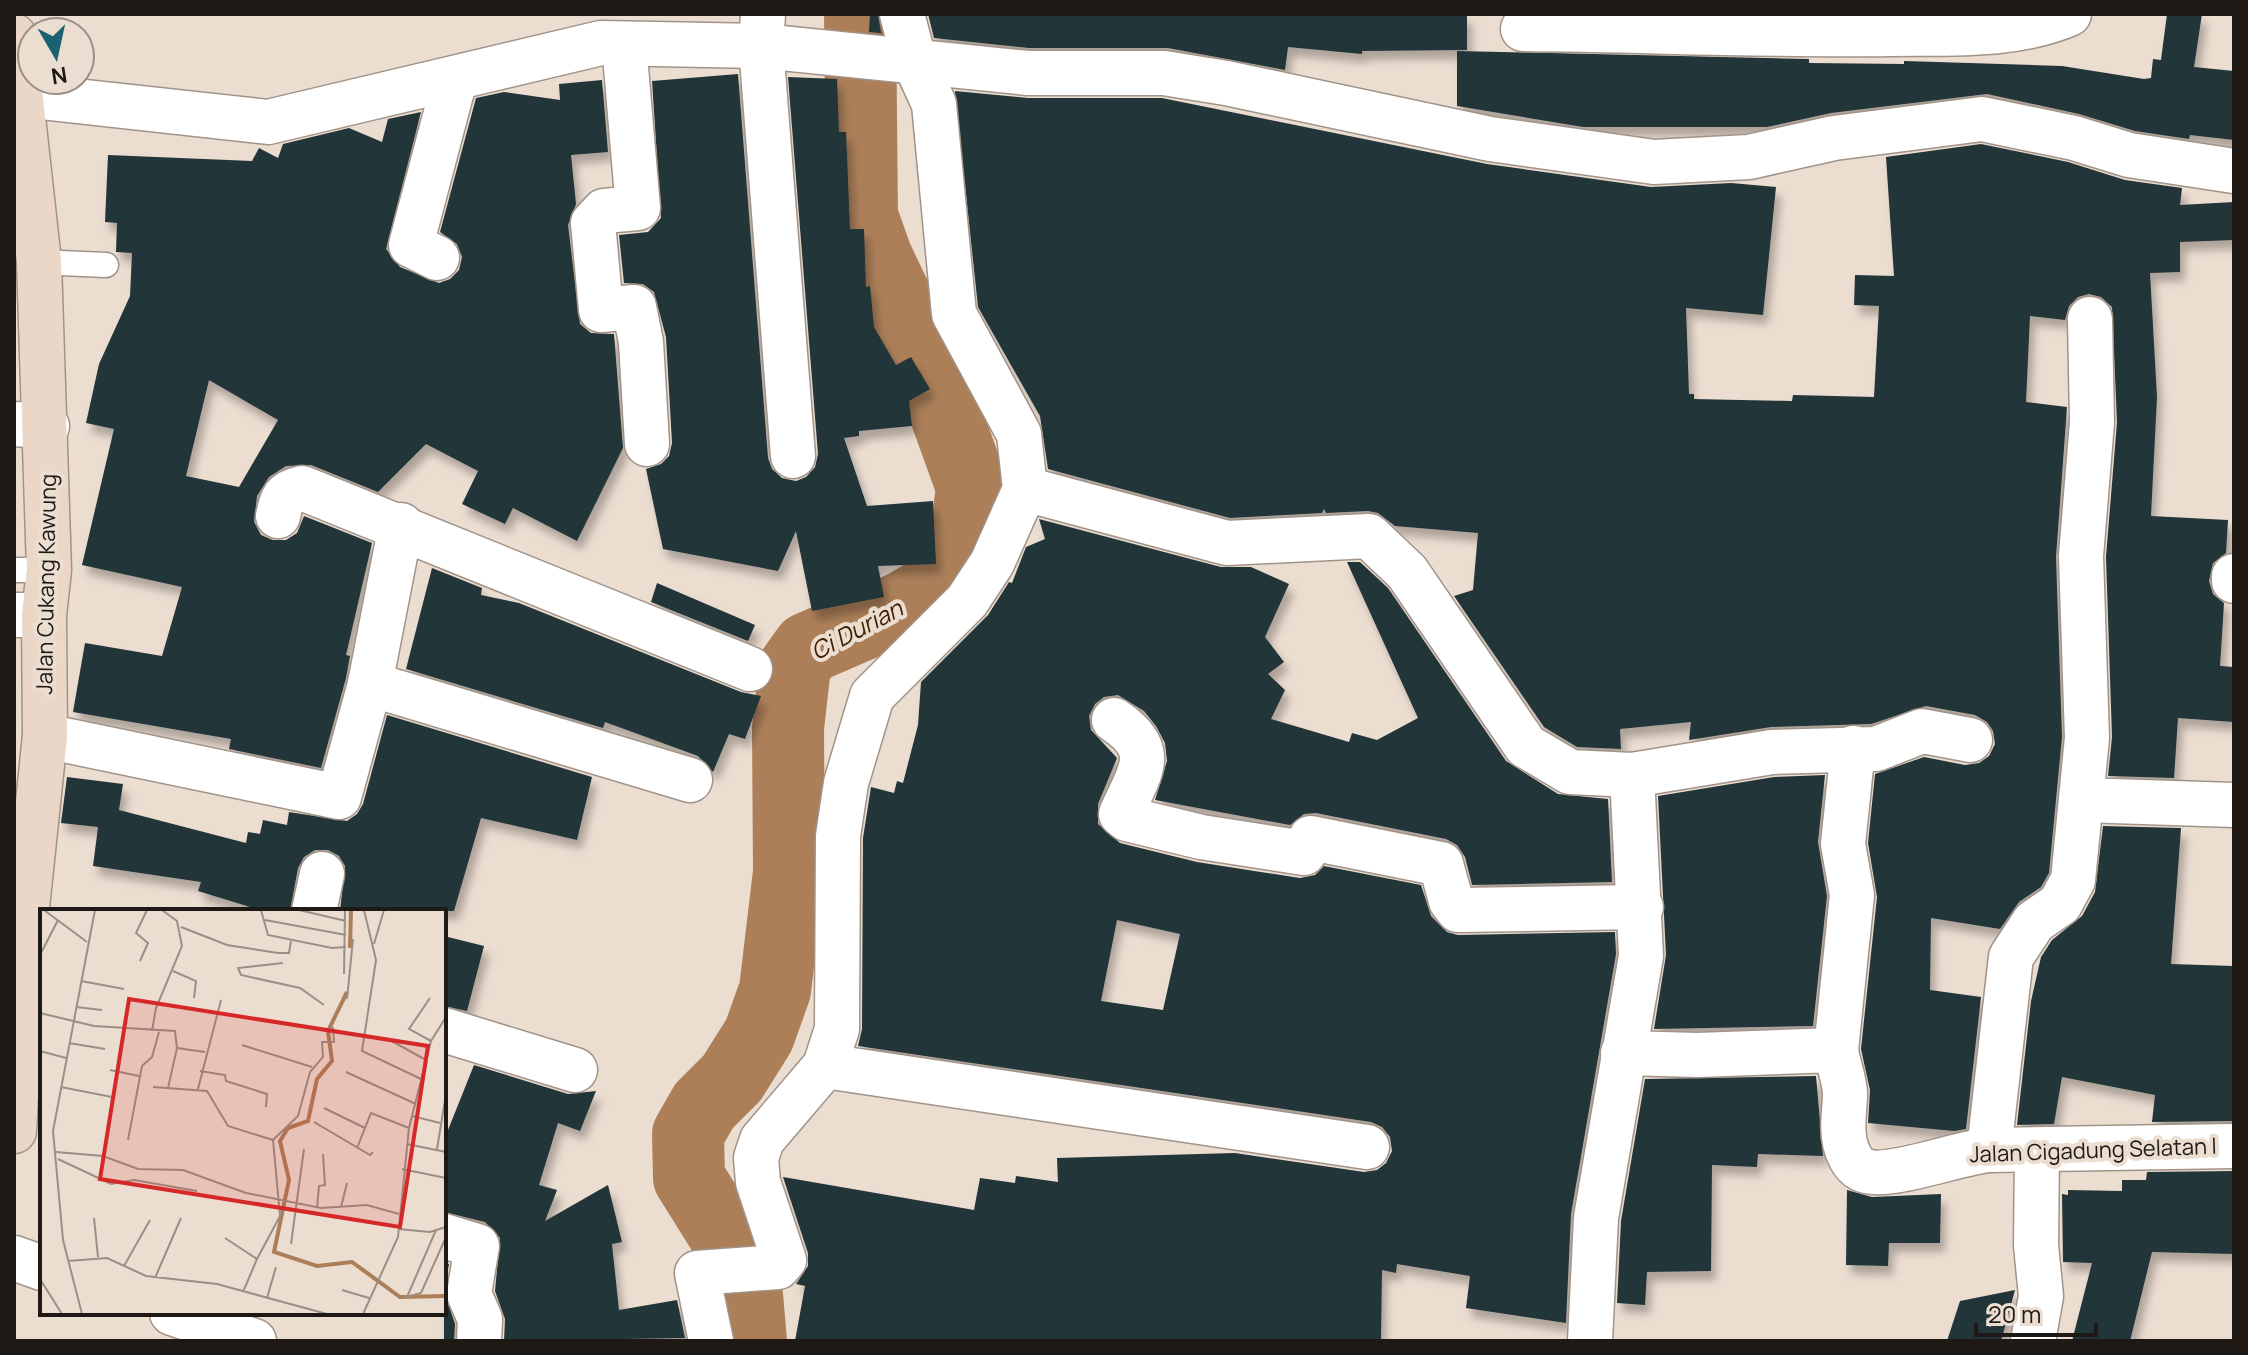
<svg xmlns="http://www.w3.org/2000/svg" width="2248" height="1355" viewBox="0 0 2248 1355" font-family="Manrope,sans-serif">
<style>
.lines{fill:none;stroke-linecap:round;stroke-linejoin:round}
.river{stroke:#ac7f59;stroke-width:72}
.building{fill:#243439;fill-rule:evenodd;filter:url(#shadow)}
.lane-casing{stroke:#a19388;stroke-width:27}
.street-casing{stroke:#a19388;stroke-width:47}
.secondary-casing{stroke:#a19388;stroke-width:47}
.lane{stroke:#fff;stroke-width:24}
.street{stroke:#fff;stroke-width:44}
.secondary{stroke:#ead7c7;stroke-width:44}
.labels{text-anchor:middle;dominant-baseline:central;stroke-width:8;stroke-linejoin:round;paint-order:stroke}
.street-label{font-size:22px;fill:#1e1915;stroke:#ecddd1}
.water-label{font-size:24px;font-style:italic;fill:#412202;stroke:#ecddd1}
.inset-river{fill:none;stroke:#ac7f59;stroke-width:4}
.inset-road{fill:none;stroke:#9a8f86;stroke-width:2}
.view{fill:#d62828;fill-opacity:0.15;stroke:#d62828;stroke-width:4}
.inset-edge{fill:none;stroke:#1e1915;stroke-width:4}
</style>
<defs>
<filter id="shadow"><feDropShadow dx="5" dy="9" stdDeviation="4" flood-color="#0004"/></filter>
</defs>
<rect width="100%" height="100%" fill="#ecddd1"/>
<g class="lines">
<path class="river" d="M 751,1341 L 747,1295 L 729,1242 L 689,1178 L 688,1134 L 704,1106 L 732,1078 L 759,1035 L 775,990 L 789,872 L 788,728 L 795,666 L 808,648 L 903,607 L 931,591 L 955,565 L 966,535 L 972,487 L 928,365 L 877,258 L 862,216 L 860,14"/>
</g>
<g class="building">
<path d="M 870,14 L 878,14 L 881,33 L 869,32 Z"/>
<path d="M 928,14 L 1467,14 L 1467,50 L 1362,51 L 1362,54 L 1288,47 L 1285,70 L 1168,48 L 1029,48 L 934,38 Z"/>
<path d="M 2167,14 L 2202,14 L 2194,67 L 2234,71 L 2234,140 L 2190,135 L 2189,139 L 2135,131 L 2079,114 L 1987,94 L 1831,113 L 1767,127 L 1583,127 L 1457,106 L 1457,51 L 1809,59 L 1809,63 L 1904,64 L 1904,61 L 2062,66 L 2144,79 L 2151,78 L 2153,59 L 2161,60 Z"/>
<path d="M 738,74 L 768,458 L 772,469 L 782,478 L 796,481 L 806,477 L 815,467 L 818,454 L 788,77 L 837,79 L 839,132 L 846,132 L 850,229 L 864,229 L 866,287 L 870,286 L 874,327 L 896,365 L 911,357 L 930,389 L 909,401 L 912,426 L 859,431 L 859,436 L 844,438 L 867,506 L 933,501 L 936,564 L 878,566 L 884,597 L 812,611 L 796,531 L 778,571 L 663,549 L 646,469 L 661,464 L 669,456 L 672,443 L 666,337 L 654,292 L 643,284 L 624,283 L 619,235 L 648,232 L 661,218 L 652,81 Z"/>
<path d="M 602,80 L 608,152 L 571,155 L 576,204 L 568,225 L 580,324 L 591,333 L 614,334 L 623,448 L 577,541 L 513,508 L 505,524 L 462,504 L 478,471 L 426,444 L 378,492 L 311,465 L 286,466 L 269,477 L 257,496 L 254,522 L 261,535 L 273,540 L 286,540 L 297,533 L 304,516 L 372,543 L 346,655 L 350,656 L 346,678 L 321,768 L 229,749 L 231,739 L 73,712 L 85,643 L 162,656 L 182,587 L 82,565 L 114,429 L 86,423 L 99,364 L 130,296 L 132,253 L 116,252 L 117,223 L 105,222 L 108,155 L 252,161 L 259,148 L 278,158 L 283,144 L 349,128 L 382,142 L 388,119 L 421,112 L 386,249 L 400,267 L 439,283 L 450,279 L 459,270 L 462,257 L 457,244 L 440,232 L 476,98 L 504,92 L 560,100 L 559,84 ZM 209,380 L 278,420 L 239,487 L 186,476 Z"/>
<path d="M 955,91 L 1028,98 L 1162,98 L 1487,164 L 1651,187 L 1731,183 L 1776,187 L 1763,315 L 1686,308 L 1689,394 L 1694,394 L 1694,399 L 1792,401 L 1793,395 L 1874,397 L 1879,306 L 1854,305 L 1855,275 L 1894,276 L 1886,157 L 1981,144 L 2068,162 L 2125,180 L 2182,188 L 2180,205 L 2234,202 L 2234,240 L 2180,242 L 2180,272 L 2150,273 L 2157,397 L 2151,516 L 2228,520 L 2226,553 L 2213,563 L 2209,581 L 2213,594 L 2224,603 L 2220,666 L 2234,667 L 2234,722 L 2178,718 L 2174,778 L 2108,776 L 2112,737 L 2106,557 L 2117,422 L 2112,307 L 2101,297 L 2089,294 L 2078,297 L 2069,306 L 2065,320 L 2030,316 L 2026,402 L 2067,407 L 2056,557 L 2062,737 L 2049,873 L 2041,887 L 2019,902 L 2000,929 L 1931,918 L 1930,990 L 1981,997 L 1966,1129 L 1954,1131 L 1868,1123 L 1870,1090 L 1861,1049 L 1877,897 L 1868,843 L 1875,774 L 1924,757 L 1965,765 L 1979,763 L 1989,756 L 1995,744 L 1993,731 L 1987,722 L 1975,715 L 1926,706 L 1871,724 L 1771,727 L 1689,740 L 1691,722 L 1620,729 L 1621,749 L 1577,747 L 1544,727 L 1454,596 L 1473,590 L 1478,533 L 1395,526 L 1378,513 L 1368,511 L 1326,513 L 1324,509 L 1322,513 L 1230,518 L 1048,469 L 1040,416 L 978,307 Z"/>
<path d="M 1039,519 L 1221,567 L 1251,567 L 1289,584 L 1265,637 L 1284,662 L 1268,674 L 1285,690 L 1271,719 L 1349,742 L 1352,733 L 1377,740 L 1418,718 L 1347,562 L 1360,562 L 1388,588 L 1506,761 L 1558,794 L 1608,799 L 1612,882 L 1472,885 L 1465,857 L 1457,845 L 1446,839 L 1316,813 L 1304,814 L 1290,825 L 1155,800 L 1167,761 L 1165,743 L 1156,726 L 1144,711 L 1118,695 L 1104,697 L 1095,704 L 1089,716 L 1091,730 L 1117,758 L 1098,804 L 1098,824 L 1120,843 L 1197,862 L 1300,878 L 1315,875 L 1324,866 L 1421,885 L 1431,916 L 1447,932 L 1458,935 L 1615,932 L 1616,954 L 1571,1214 L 1566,1323 L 1466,1308 L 1470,1276 L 1397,1264 L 1396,1273 L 1382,1270 L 1381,1341 L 795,1341 L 805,1286 L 796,1284 L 808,1266 L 808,1253 L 783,1177 L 974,1210 L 980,1178 L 1015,1183 L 1016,1176 L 1058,1182 L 1057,1158 L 1235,1153 L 1364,1172 L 1377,1170 L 1386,1163 L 1392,1151 L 1390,1137 L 1382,1127 L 1371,1122 L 858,1046 L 862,1029 L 863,838 L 871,787 L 894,793 L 897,781 L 903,783 L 918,725 L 921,682 L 988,615 L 1009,582 L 1012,583 L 1026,547 L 1045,539 ZM 1117,920 L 1180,934 L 1163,1010 L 1101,1001 Z"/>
<path d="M 432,568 L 482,588 L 481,595 L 519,603 L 741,692 L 761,696 L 745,739 L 729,734 L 713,772 L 698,756 L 605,722 L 603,728 L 406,669 Z"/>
<path d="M 657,583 L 755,625 L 748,641 L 651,602 Z"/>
<path d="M 387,715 L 592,777 L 577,840 L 481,818 L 454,911 L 340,911 L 345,866 L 339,856 L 328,850 L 315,850 L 304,857 L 298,868 L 290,911 L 263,911 L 198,891 L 201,882 L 93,866 L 98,827 L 61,823 L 67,777 L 123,784 L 119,810 L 246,843 L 248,832 L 260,834 L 263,820 L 287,825 L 289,812 L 347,821 L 357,814 L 363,804 Z"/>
<path d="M 1825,775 L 1818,842 L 1827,896 L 1813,1026 L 1654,1029 L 1666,955 L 1658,796 L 1774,777 Z"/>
<path d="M 2103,826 L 2181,828 L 2171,964 L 2234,966 L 2234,1121 L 2152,1122 L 2155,1095 L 2062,1077 L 2054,1124 L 2017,1125 L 2031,1001 L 2041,957 L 2052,940 L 2082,916 L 2095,892 Z"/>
<path d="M 444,936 L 484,946 L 467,1011 L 444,1006 Z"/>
<path d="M 474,1065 L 568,1094 L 596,1091 L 580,1131 L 558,1123 L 539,1185 L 557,1190 L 545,1221 L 608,1185 L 622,1242 L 612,1244 L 619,1310 L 677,1300 L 685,1338 L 504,1341 L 505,1319 L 495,1291 L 500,1238 L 485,1222 L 444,1212 L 444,1140 Z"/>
<path d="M 1816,1076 L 1823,1156 L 1758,1154 L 1757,1167 L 1712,1165 L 1711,1271 L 1647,1272 L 1645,1305 L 1617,1303 L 1621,1221 L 1645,1079 Z"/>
<path d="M 2234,1171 L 2234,1254 L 2152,1252 L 2130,1341 L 2072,1341 L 2092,1263 L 2063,1262 L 2062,1194 L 2068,1195 L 2068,1190 L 2122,1191 L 2122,1180 L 2146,1180 L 2147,1172 Z"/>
<path d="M 1847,1190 L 1872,1197 L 1941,1194 L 1940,1243 L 1889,1243 L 1888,1266 L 1846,1265 Z"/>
<path d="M 444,1262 L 449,1264 L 444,1291 L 455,1324 L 454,1341 L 444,1341 Z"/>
<path d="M 2015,1290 L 2001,1341 L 1947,1341 L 1960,1301 Z"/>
</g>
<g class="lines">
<g class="lane-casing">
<g id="lane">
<path d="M 39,262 L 106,265"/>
<path d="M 14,570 L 49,570"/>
</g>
</g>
<g class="street-casing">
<g id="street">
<path d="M 763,14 L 761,46 L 793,456"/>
<path d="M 1523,29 C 1645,30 1767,36 1889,34 C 1950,33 2012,38 2069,14"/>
<path d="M 624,44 L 638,208 L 604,211 L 593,223 L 601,310 L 634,307 L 641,342 L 647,444"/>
<path d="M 22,95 L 268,122 L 601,43 L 761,46 L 1028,73 L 1164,73 L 1226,83 L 1490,139 L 1654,162 L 1749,157 L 1834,138 L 1982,119 L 2074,138 L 2129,155 L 2234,171"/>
<path d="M 437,258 L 411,245 L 455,79"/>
<path d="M 14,424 L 47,426"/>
<path d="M 1025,489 L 1227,543 L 1369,536 L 1407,572 L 1526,746 L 1570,772 L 1632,775 L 1772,752 L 1876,749 L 1922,731 L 1970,740"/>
<path d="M 278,516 C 282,499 283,492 302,488 L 750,669"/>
<path d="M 2234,576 L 2234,581"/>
<path d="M 14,615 L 44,615"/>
<path d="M 370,684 L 690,780"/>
<path d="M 1114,720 C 1160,751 1140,771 1121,814 L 1127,819 L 1201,837 L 1304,853 L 1311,838 L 1441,864 L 1451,901 L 1458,910 L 1641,907"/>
<path d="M 45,736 L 339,797 L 370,684 L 401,525"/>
<path d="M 2082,800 L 2234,805"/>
<path d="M 314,911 L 322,874"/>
<path d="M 444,1030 L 575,1070"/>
<path d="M 1836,1050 L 1852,895 L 1843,844 L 1853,748"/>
<path d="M 1623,1053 L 1698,1055 L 1836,1050 C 1838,1065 1844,1077 1845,1093 C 1845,1110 1841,1126 1845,1143 C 1847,1152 1852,1164 1861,1169 C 1884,1182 1960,1152 1989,1150 L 2234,1146"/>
<path d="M 825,1066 L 1367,1147"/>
<path d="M 1989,1150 L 2011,957 L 2034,922 L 2060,904 L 2073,880 L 2087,738 L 2081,556 L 2092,422 L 2090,319"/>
<path d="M 444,1236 L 477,1246 L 469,1294 L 480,1319 L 479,1341"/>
<path d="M 14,1258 L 42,1268"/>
<path d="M 172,1313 L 254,1341"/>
<path d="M 711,1341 L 697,1273 L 778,1267 L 784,1260 L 758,1182 L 756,1158 L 762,1140 L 825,1066 L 837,1029 L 838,836 L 846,783 L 872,696 L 967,601 L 992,563 L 1025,489 L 1019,434 L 954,314 L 934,104 L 914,60 L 902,14"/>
<path d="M 1590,1341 L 1596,1218 L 1641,956 L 1632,775"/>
<path d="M 2033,1341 L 2041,1296 L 2036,1245 L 2037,1150"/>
</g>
</g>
<g class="secondary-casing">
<path id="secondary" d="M 14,36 L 39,262 L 49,570 L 44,615 L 45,736 L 26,917 L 14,1131"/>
</g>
<use href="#lane" class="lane"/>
<use href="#street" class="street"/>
<use href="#secondary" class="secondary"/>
</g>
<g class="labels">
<g class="street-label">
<text transform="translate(46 584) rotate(-89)">Jalan Cukang Kawung</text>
<text transform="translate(2093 1150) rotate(-2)">Jalan Cigadung Selatan I</text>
</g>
<g class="water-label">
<text transform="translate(856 629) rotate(-28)">Ci Durian</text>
</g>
</g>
<g transform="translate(40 909)">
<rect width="406" height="406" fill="#ecddd1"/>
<path class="inset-river" d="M 310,39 L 311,1M 307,83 L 288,122 L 292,152 L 277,170 L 268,212 L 248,219 L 240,232 L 249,271 L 234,343 L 277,357 L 312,353 L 360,388 L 406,387"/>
<path class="inset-road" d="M 4,1 L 47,33M 221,1 L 228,26 L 292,39 L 306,38M 259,1 L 306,12M 324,1 L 336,51 L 322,142 L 381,170M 225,11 L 306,26M 141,18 L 187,36 L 238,44 L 249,44 L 251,32M 334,35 L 344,1M 0,46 L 18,11M 100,52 L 108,34 L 96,24 L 107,1M 243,54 L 198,59 L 201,66 L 260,79 L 284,96M 133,62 L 156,72 L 154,89M 304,65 L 305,1M 41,72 L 84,80M 390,89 L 369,120 L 391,132M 307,90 L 313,30M 36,98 L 62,101M 0,104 L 54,117 L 135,122 L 137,139 L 165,143M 112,122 L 116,99 L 142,37 L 137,12 L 122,1M 348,130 L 386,151M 29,134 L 65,140M 202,136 L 272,158M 0,142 L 26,149M 70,161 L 99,167M 160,162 L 185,166 L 186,172 L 227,185 L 226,198M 306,163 L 376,195M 21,178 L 72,188 L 70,208M 113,178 L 167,182 L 188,217 L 233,231M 128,179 L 137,139M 158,180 L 181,91M 284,199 L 325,219M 372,207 L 400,214M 274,213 L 330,246 L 333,243M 88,231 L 102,157 L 112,148 L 119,123M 367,235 L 406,243M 317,239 L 331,204 L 369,219M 397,240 L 406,185M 16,243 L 63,247 L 98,260 L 143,261 L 206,284 L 281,299 L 327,296 L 359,305M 18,250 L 71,275 L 94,271 L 157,282M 362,260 L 406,269M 301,298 L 307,274M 277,299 L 279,277 L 285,276 L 283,245M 54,309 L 58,348M 358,320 L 390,323 L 406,318M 396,321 L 367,388 L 381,384 L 406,328M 185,329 L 217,350 L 203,383M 251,335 L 264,240M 217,350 L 240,307 L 233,231 L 258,207 L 270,163 L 283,148 L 282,133 L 294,133 L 293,118M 28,352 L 67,349 L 106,367 L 177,375 L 287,405M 84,357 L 110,311M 115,369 L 141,309M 0,370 L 22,405M 302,381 L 329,389M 227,389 L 236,358M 42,405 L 23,331 L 13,222 L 55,1M 323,405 L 358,328 L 369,219 L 391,132 L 406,108"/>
<path class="view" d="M 89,90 L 388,137 L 360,318 L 60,270 Z"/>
<rect width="406" height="406" class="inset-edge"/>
</g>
<rect width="2248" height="1355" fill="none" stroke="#1e1915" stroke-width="32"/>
<g transform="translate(56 56) rotate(171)"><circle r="38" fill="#ecddd1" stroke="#9a8f86" stroke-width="2"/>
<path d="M0-6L14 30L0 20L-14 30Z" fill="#1a6172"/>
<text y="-12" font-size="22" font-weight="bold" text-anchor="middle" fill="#1e1915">N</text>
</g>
<path d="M1976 1323v12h120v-12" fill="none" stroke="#1e1915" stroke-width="4"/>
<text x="1988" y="1323" font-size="24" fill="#1e1915" stroke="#ecddd1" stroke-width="6" paint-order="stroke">20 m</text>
</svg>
